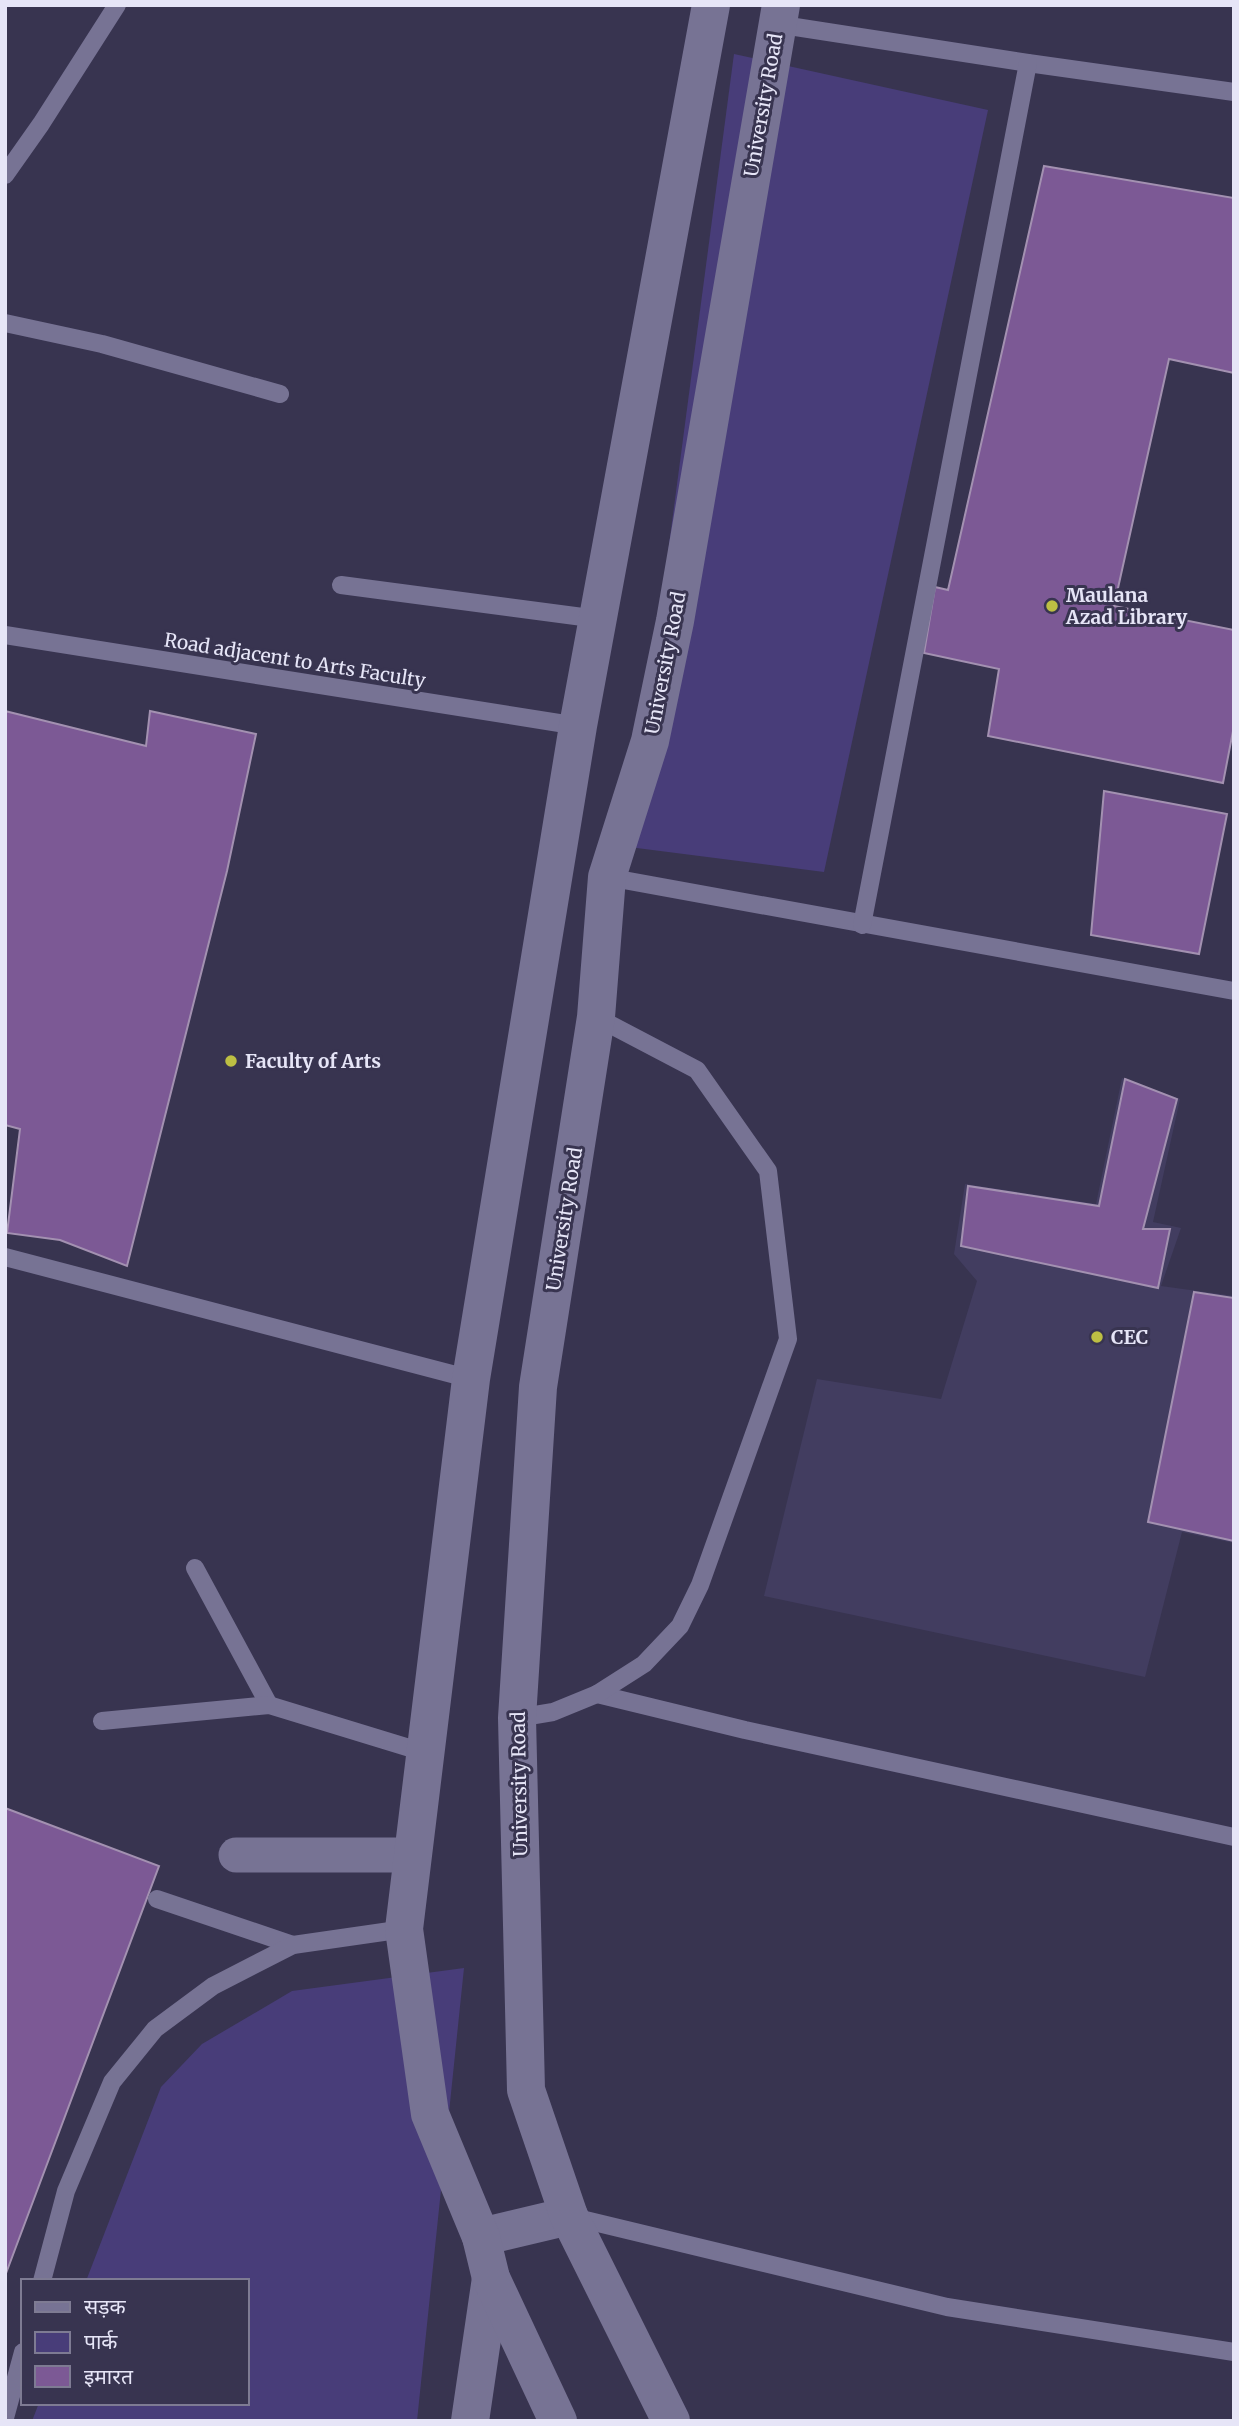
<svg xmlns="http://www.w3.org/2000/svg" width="1239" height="2426" viewBox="0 0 1239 2426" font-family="Merriweather,'Noto Sans Devanagari',serif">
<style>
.built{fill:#423d60}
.green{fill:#483d79}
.building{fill:#7c5995;stroke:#a391b1;stroke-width:2}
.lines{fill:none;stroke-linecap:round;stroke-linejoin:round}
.service{stroke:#777394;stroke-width:18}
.minor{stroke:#777394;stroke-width:35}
.tertiary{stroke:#777394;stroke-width:38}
.secondary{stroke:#777394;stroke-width:38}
.poi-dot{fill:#bdbf43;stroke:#383450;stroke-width:2.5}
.labels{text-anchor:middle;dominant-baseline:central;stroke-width:6;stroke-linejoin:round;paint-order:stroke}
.street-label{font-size:19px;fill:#e6e5f7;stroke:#383450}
.poi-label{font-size:19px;font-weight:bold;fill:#e6e5f7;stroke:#383450;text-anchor:start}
</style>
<rect width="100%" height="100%" fill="#383450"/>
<path class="built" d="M 1122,1078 L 1180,1099 L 1153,1222 L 1181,1228 L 1161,1286 L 1234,1296 L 1234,1543 L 1182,1532 L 1145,1677 L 764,1596 L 817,1379 L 941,1399 L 977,1281 L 954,1254 L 965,1184 L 1096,1204 Z"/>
<g class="green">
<path d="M 734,54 L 988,110 L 824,872 L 629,847 Z"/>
<path d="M 464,1968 L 417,2421 L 32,2421 L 39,2403 L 247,2403 L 247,2281 L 86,2281 L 161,2087 L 202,2044 L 292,1991 Z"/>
</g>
<g class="building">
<path d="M 1044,166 L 1234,198 L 1234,373 L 1169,359 L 1114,606 L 1234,630 L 1234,726 L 1223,783 L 988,736 L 999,669 L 924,653 L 935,587 L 948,590 Z"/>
<path d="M 5,711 L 146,746 L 150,711 L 256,734 L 227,871 L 127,1266 L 60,1240 L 7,1233 L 20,1129 L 5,1125 Z"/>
<path d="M 1104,791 L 1227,814 L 1199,954 L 1091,935 Z"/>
<path d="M 1125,1079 L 1177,1099 L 1143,1229 L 1170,1229 L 1158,1288 L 961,1246 L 968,1186 L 1099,1206 Z"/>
<path d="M 1194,1292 L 1234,1298 L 1234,1541 L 1148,1522 Z"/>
<path d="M 5,1808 L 159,1866 L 5,2276 Z"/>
</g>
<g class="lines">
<g class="service">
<path d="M 776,24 L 1028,63 L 1234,92"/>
<path d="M 5,175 L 41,124 L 117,5"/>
<path d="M 5,323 L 102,344 L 280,394"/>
<path d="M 341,585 L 598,619"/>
<path d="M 5,635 L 578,726"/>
<path d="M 607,877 L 1234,991"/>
<path d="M 862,925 L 1028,63"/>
<path d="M 5,1257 L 471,1379"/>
<path d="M 195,1568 L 269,1705"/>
<path d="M 597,1694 L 745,1730 L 1234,1837"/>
<path d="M 517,1718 L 553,1712 L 597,1694 L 644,1664 L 680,1626 L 700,1585 L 788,1339 L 768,1171 L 697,1070 L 596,1017"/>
<path d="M 102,1721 L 269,1705 L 426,1753"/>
<path d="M 157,1899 L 293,1945"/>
<path d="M 573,2217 L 947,2307 L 1234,2352"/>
<path d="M 42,2281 L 66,2191 L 112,2082 L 155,2029 L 213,1986 L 293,1945 L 404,1929"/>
<path d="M 5,2418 L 23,2352"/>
</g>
<path class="minor" d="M 236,1855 L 413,1855"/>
<g class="tertiary">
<path d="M 481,2237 L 569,2216"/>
<path d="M 470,2421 L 491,2278"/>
</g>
<g class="secondary">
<path d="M 558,2421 L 491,2278 L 481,2237 L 430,2114 L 404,1929 L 471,1379 L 578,726 L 711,5"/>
<path d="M 671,2421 L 569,2216 L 526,2090 L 517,1718 L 538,1387 L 596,1017 L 607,877 L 650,741 L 675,621 L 781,5"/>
</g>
</g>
<g class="poi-dot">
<circle cx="1052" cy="606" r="7"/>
<circle cx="231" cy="1061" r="7"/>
<circle cx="1097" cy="1337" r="7"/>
</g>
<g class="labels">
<g class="street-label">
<text transform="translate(763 105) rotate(-80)">University Road</text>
<text transform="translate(295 660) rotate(9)">Road adjacent to Arts Faculty</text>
<text transform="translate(665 663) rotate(-79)">University Road</text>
<text transform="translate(564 1219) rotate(-81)">University Road</text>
<text transform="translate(519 1784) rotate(-91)">University Road</text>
</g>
<g class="poi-label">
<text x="1066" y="595">Maulana<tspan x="1066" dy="22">Azad Library</tspan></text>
<text x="245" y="1061">Faculty of Arts</text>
<text x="1111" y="1337">CEC</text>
</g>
</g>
<rect width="1239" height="2426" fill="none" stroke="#e6e5f7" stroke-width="14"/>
<rect x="21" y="2279" width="228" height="126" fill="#383450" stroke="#7e7b93" stroke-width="2"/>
<rect x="35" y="2302" width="35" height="10" fill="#777394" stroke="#7e7b93" stroke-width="2"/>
<text x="84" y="2314" font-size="21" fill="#e6e5f7">सड़क</text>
<rect x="35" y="2332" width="35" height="21" fill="#483d79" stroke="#7e7b93" stroke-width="2"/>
<text x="84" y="2349" font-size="21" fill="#e6e5f7">पार्क</text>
<rect x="35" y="2366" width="35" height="21" fill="#7c5995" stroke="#7e7b93" stroke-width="2"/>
<text x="84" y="2384" font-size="21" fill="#e6e5f7">इमारत</text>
</svg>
